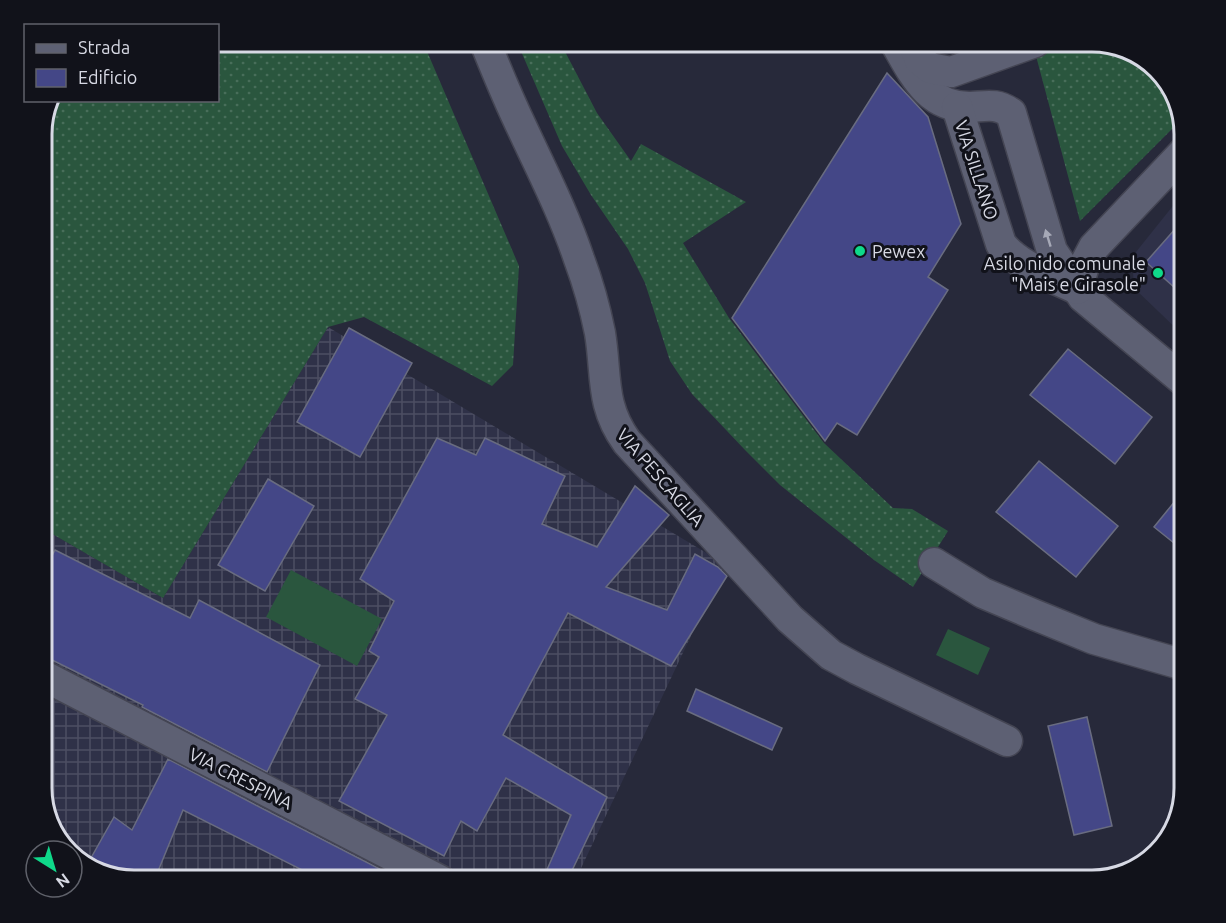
<svg xmlns="http://www.w3.org/2000/svg" width="1226" height="923" viewBox="0 0 1226 923" font-family="Ubuntu,sans-serif">
<style>
.built{fill:#2f3148}
.industrial{fill:url(#industrial-grid)}
.grass{fill:url(#grass-dots)}
.garden{fill:#2a563e}
.building{fill:#444787;stroke:#696c80;stroke-width:1.5}
.lines{fill:none;stroke-linecap:round;stroke-linejoin:round}
.minor-casing{stroke:#444553;stroke-width:33}
.minor{stroke:#5d6073;stroke-width:30}
.oneway{fill:#a6a9b7}
.poi-dot{fill:#0fd98a;stroke:#11121a;stroke-width:2}
.labels{text-anchor:middle;dominant-baseline:central;stroke-width:6;stroke-linejoin:round;paint-order:stroke}
.street-label{font-size:18px;fill:#d7d9e4;stroke:#11121a}
.poi-label{font-size:18px;fill:#d7d9e4;stroke:#11121a;text-anchor:start}
.rim{fill:none;stroke:#d7d9e4;stroke-width:3}
</style>
<defs>
<pattern id="industrial-grid" width="8" height="8" patternUnits="userSpaceOnUse" patternTransform="scale(1.5)"><rect width="8" height="8" fill="#2f3148"/><path d="M0 4h8M4 0v8" fill="none" stroke="#4c4e62"/></pattern>
<pattern id="grass-dots" width="8" height="8" patternUnits="userSpaceOnUse" patternTransform="scale(1.5)"><rect width="8" height="8" fill="#2a563e"/><path d="M2 2h.1M6 6h.1" fill="none" stroke="#486e5a" stroke-width="1.8" stroke-linecap="round"/></pattern>
</defs>
<rect width="100%" height="100%" fill="#27293a"/>
<path class="built" d="M 1184,192 L 1184,336 L 1134,288 L 1132,257 Z"/>
<path class="industrial" d="M 328,327 L 725,564 L 575,881 L 134,881 L 78,862 L 72,855 L 72,851 L 69,851 L 52,830 L 42,794 L 42,528 L 163,598 Z"/>
<g class="grass">
<path d="M 218,42 L 423,42 L 519,266 L 513,365 L 492,386 L 364,317 L 328,327 L 163,598 L 42,528 L 42,128 L 56,101 L 218,100 Z"/>
<path d="M 517,42 L 560,42 L 597,113 L 631,161 L 641,144 L 746,202 L 683,243 L 729,318 L 824,443 L 893,508 L 912,509 L 948,531 L 913,587 L 874,560 L 780,485 L 745,450 L 692,394 L 670,361 L 645,283 L 628,249 L 591,195 L 562,146 Z"/>
<path d="M 1078,42 L 1092,42 L 1148,61 L 1175,94 L 1181,120 L 1080,221 L 1036,56 Z"/>
</g>
<g class="garden">
<path d="M 291,570 L 382,619 L 357,666 L 266,617 Z"/>
<path d="M 948,629 L 990,648 L 978,675 L 936,655 Z"/>
</g>
<g class="building">
<path d="M 887,73 L 928,117 L 961,224 L 928,277 L 948,290 L 857,435 L 837,423 L 825,441 L 732,318 Z"/>
<path d="M 1184,219 L 1184,296 L 1146,262 Z"/>
<path d="M 349,328 L 412,363 L 360,457 L 297,422 Z"/>
<path d="M 1068,349 L 1152,417 L 1115,464 L 1030,395 Z"/>
<path d="M 437,438 L 476,455 L 485,438 L 565,476 L 542,524 L 597,547 L 635,486 L 669,515 L 606,587 L 667,610 L 695,554 L 718,567 L 727,576 L 671,666 L 568,613 L 503,735 L 607,797 L 567,881 L 542,881 L 571,815 L 506,778 L 477,831 L 461,821 L 444,856 L 339,801 L 387,715 L 355,699 L 379,657 L 369,651 L 394,601 L 360,579 Z"/>
<path d="M 1039,461 L 1118,526 L 1076,577 L 996,512 Z"/>
<path d="M 268,479 L 314,506 L 265,591 L 218,565 Z"/>
<path d="M 1184,490 L 1184,551 L 1154,527 Z"/>
<path d="M 55,550 L 190,618 L 199,600 L 320,665 L 267,772 L 142,707 L 143,705 L 42,655 L 42,575 Z"/>
<path d="M 696,689 L 782,728 L 772,750 L 687,711 Z"/>
<path d="M 1087,717 L 1112,826 L 1074,835 L 1048,726 Z"/>
<path d="M 168,759 L 252,803 L 403,881 L 324,881 L 183,810 L 154,881 L 134,881 L 87,865 L 114,817 L 132,830 Z"/>
</g>
<g class="lines">
<g class="minor-casing">
<g id="minor">
<path d="M 485,42 C 497,72 509,101 523,130 C 543,173 564,214 579,259 C 588,283 595,308 600,333 C 607,375 600,405 627,442 L 790,619 L 831,655 L 857,669 L 1007,741"/>
<path d="M 895,42 C 914,75 928,108 971,107 C 988,106 996,103 1011,113 L 1052,251 L 1083,297 L 1184,381"/>
<path d="M 912,42 L 920,60 L 930,68 L 951,72 L 1035,42"/>
<path d="M 957,107 L 1001,244 C 1019,267 1051,276 1077,289"/>
<path d="M 1077,289 L 1084,266 L 1094,247 L 1184,152"/>
<path d="M 934,563 L 983,593 L 1035,615 L 1094,639 L 1184,665"/>
<path d="M 42,675 L 441,881"/>
</g>
</g>
<use href="#minor" class="minor"/>
</g>
<defs><path id="oneway-solid" d="M-6-.8H1V-3.2L6.5 0L1 3.2V.8H-6Z" transform="scale(1.5)"/></defs>
<use class="oneway" href="#oneway-solid" transform="translate(1048 238) rotate(-107)"/>
<g class="poi-dot">
<circle cx="860" cy="251" r="6"/>
<circle cx="1158" cy="273" r="6"/>
</g>
<g class="labels">
<g class="street-label">
<text transform="translate(977 170) rotate(72)">VIA SILLANO</text>
<text transform="translate(661 477) rotate(49)">VIA PESCAGLIA</text>
<text transform="translate(241 778) rotate(27)">VIA CRESPINA</text>
</g>
<g class="poi-label">
<text x="872" y="251">Pewex</text>
<text x="1146" y="263" text-anchor="end">Asilo nido comunale<tspan x="1146" dy="21">"Mais e Girasole"</tspan></text>
</g>
</g>
<path d="M0 0H1226V923H0ZM134 52H1092A82 82 0 0 1 1174 134V788A82 82 0 0 1 1092 870H134A82 82 0 0 1 52 788V134A82 82 0 0 1 134 52Z" fill="#11121a" fill-rule="evenodd"/>
<path class="rim" d="M134 52H1092A82 82 0 0 1 1174 134V788A82 82 0 0 1 1092 870H134A82 82 0 0 1 52 788V134A82 82 0 0 1 134 52Z"/>
<rect x="24" y="24" width="195" height="78" fill="#11121a" stroke="#60626b" stroke-width="1.5"/>
<rect x="36" y="44" width="30" height="9" fill="#5d6073" stroke="#60626b" stroke-width="1.5"/>
<text x="78" y="54" font-size="18" fill="#d7d9e4">Strada</text>
<rect x="36" y="69" width="30" height="18" fill="#444787" stroke="#60626b" stroke-width="1.5"/>
<text x="78" y="84" font-size="18" fill="#d7d9e4">Edificio</text>
<g transform="translate(54 869) rotate(143)"><circle r="28" fill="#11121a" stroke="#60626b" stroke-width="1.5"/>
<path d="M0-4.5L10 22L0 15L-10 22Z" fill="#0fd98a"/>
<text y="-9" font-size="16" font-weight="bold" text-anchor="middle" fill="#d7d9e4">N</text>
</g>
</svg>
